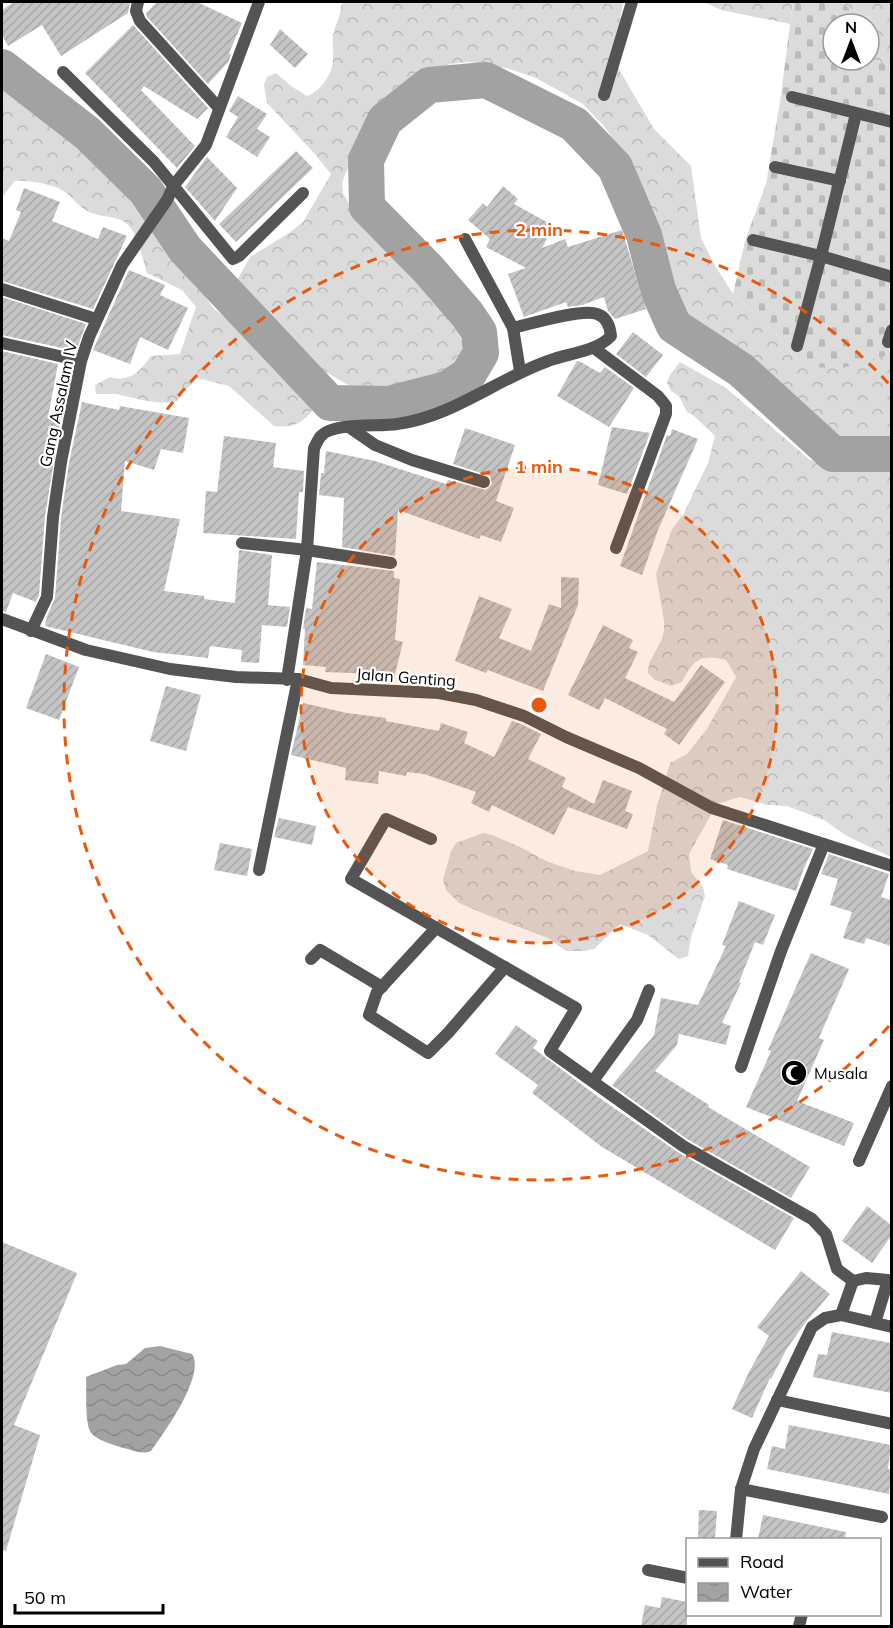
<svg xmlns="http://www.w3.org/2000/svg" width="893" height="1628" viewBox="0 0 893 1628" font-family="Mulish,sans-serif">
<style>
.forest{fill:url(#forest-crowns)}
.cemetery{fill:url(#cemetery-stones)}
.water{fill:url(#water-waves)}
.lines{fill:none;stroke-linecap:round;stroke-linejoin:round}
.river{stroke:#a2a2a2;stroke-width:36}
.building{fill:url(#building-hatch)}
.minor{stroke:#545454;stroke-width:12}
.ring{fill:none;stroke:#e8590c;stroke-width:3;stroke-dasharray:10 8}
.labels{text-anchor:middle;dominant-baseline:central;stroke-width:4.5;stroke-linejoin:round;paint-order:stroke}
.street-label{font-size:16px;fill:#000;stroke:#fff}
.poi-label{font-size:16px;fill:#000;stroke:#fff;text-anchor:start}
.centre{fill:#e8590c;stroke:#fff;stroke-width:3}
.ring-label{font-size:18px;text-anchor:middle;font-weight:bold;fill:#e8590c;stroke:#fff;stroke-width:4.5;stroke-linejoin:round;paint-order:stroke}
</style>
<defs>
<pattern id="forest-crowns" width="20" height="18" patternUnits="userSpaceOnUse" patternTransform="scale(1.5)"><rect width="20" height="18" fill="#dbdbdb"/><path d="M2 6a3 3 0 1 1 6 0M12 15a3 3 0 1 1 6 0" fill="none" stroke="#bababa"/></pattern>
<pattern id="cemetery-stones" width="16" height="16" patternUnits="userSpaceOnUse" patternTransform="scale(1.5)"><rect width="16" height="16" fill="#dbdbdb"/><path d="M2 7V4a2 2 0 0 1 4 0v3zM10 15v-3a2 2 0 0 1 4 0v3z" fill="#bababa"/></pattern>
<pattern id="water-waves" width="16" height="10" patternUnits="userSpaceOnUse" patternTransform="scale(1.5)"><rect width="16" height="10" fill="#a2a2a2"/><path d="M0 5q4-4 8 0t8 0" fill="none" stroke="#8a8a8a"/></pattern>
<pattern id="building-hatch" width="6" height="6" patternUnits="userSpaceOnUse" patternTransform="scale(1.5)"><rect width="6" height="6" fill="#c4c4c4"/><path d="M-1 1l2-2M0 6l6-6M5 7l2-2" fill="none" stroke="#a7a7a7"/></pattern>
</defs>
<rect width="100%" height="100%" fill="#fff"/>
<g class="forest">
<path d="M 345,2 L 623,2 L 613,59 L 654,129 L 691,166 L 701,238 L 714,264 L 733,294 L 773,330 L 803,366 L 891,354 L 891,441 L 846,442 L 829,435 L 797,411 L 777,386 L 741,354 L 689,327 L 663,272 L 656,218 L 634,183 L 625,156 L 603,125 L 583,104 L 536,78 L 507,68 L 469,62 L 450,64 L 425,73 L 390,104 L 359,141 L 342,182 L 343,193 L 364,230 L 380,243 L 445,310 L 462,341 L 464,350 L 445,375 L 437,379 L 378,387 L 357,387 L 348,385 L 324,371 L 312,357 L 297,346 L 277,327 L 237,280 L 250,257 L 289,233 L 303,222 L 331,174 L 314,153 L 267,103 L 264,85 L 267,77 L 276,73 L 291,86 L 307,96 C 321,91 332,75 333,60 C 334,51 331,40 334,32 C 336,22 341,16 341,5 Z"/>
<path d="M 704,2 L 793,2 L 790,24 L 721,10 Z"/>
<path d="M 838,2 L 891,2 L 891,66 L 869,58 L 876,21 Z"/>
<path d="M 2,89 L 37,109 L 146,216 L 181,260 L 214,309 L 252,336 L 281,367 L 313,409 C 303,424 292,428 274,426 L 229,386 L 197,378 L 177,401 L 168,403 L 147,401 L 116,394 L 96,394 L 95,385 L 110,377 C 130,383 140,371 151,356 L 180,354 L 196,307 L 182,290 L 147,273 C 142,259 139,236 128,225 C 118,215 102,218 89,212 C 78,207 73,197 65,192 C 53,184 29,180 15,181 L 2,197 Z"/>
<path d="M 680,362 L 726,388 L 810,460 L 850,466 L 891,465 L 891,857 L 847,836 L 824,820 L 787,806 L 768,805 L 740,797 L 717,804 L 689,854 L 691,872 L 703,887 L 705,896 L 691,937 L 688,956 L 679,959 L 648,935 L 620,924 L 594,949 L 584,951 L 566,951 L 548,938 L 487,915 L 459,903 L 446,890 L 443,880 L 451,851 L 456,843 L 483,833 L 492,835 L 520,847 L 546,861 L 575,871 L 600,875 L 648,851 L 657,806 L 670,763 L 687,754 L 707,729 L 736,677 L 726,660 C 700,653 693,660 682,682 L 672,686 L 655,680 L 648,673 L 649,663 L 662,639 L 664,630 L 664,621 L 656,574 L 672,529 L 683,515 L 708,463 L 715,436 L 694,416 L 687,412 L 679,396 L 671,391 L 667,383 L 670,375 Z"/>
</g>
<path class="cemetery" d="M 793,2 L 838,2 L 876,21 L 869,54 L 869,24 L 833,24 L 833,60 L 869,60 L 869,58 L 891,66 L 891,354 L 839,369 L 803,366 L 773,330 L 733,294 L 745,241 L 766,184 L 780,102 Z"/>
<path class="water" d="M 160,1346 L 192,1354 C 206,1375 164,1433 151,1451 C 141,1455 133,1450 123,1448 C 114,1445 99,1441 92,1434 C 84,1426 87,1390 86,1377 L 117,1365 L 126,1364 L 145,1348 Z"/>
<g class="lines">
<path class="river" d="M 2,67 L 87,133 L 146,191 L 185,249 L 330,403 L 389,404 L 447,389 L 468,375 L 481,353 L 479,332 L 467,314 L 428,269 L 367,207 L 366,160 L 385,120 L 429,85 L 486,80 L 574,124 L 615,167 L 644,235 L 658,290 L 674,326 L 741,370 L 833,454 L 892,454"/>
</g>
<g class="building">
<path d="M 14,2 L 130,2 L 128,13 L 61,56 L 42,25 L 8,46 L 2,35 L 2,10 Z"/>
<path d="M 157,2 L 197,2 L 242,23 L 229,53 L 231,55 L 228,62 L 208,84 L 147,17 L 146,13 Z"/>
<path d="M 133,25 L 208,108 L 197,119 L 144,86 L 141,90 L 195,146 L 177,168 L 85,73 Z"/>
<path d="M 280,29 L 308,54 L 295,68 L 270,45 Z"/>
<path d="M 238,96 L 267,114 L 257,129 L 270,137 L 257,157 L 226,137 L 238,117 L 229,111 Z"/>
<path d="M 296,151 L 313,168 L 236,242 L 219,224 Z"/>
<path d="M 207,157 L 237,188 L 215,221 L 185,187 Z"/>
<path d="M 503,186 L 518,199 L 514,204 L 554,226 L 542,248 L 565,239 L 568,247 L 622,230 L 646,309 L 615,319 L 608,311 L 604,297 L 582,305 L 568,307 L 566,302 L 524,317 L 508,274 L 526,268 L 486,247 L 490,239 L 468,220 L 483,203 L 487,207 Z"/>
<path d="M 24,188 L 60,202 L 52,221 L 98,239 L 103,227 L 127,236 L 93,309 L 2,281 L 2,238 L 9,241 L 21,212 L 16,210 Z"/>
<path d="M 129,270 L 165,285 L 160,295 L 188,308 L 168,350 L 140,337 L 130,364 L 93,350 Z"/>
<path d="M 2,297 L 86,324 L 76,351 L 2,335 Z"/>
<path d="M 633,332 L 663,355 L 646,377 L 616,354 Z"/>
<path d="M 2,351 L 58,364 L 48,417 L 61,418 L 45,516 L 39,595 L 36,602 L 13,593 L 6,612 L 2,611 Z"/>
<path d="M 577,361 L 579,361 L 600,373 L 605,367 L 634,388 L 609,427 L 557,396 Z"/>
<path d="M 82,402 L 119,410 L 120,406 L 189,418 L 183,453 L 161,449 L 154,470 L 125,461 L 121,511 L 180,519 L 164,591 L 204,596 L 204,599 L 235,603 L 239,550 L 272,555 L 268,605 L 290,607 L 287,627 L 262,625 L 259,663 L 241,662 L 242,650 L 210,646 L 208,658 L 153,652 L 45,626 L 47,616 L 55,598 L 61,518 L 69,463 Z"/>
<path d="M 612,427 L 650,433 L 627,494 L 598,485 Z"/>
<path d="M 465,428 L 515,445 L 496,501 L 514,508 L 501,542 L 481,535 L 479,539 L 398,510 L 395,556 L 342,547 L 344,498 L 319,495 L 321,473 L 324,473 L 326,451 L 375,461 L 446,484 L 448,480 L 486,490 L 492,484 L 490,476 L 453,464 Z"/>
<path d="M 672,429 L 698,439 L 658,530 L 642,575 L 620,566 L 667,435 L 670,436 Z"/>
<path d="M 224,436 L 276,443 L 273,467 L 304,471 L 303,492 L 299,492 L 296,539 L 203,533 L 206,491 L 217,492 Z"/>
<path d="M 317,562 L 394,571 L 394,578 L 400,579 L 395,640 L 403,642 L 394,678 L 376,674 L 325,672 L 326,667 L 303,665 L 305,629 L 303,629 L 306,608 L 312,609 Z"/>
<path d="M 561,577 L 579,578 L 578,605 L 543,691 L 488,670 L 486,673 L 455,661 L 479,596 L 512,609 L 499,638 L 531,651 L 549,604 L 561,608 Z"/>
<path d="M 603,625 L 633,640 L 629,648 L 638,652 L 625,678 L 674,702 L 701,665 L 725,682 L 679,745 L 664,734 L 667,729 L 605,698 L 599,710 L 568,695 Z"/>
<path d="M 46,654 L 79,667 L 59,720 L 26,708 Z"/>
<path d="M 166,686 L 201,695 L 186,751 L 150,741 Z"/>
<path d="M 303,703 L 347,713 L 386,718 L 386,721 L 439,731 L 441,723 L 468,732 L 464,743 L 494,757 L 512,721 L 521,724 L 541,734 L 528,759 L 566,778 L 562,787 L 594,804 L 603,780 L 632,791 L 625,811 L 633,814 L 627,829 L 568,807 L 554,835 L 492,805 L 489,812 L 471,803 L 476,792 L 424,774 L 407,772 L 406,776 L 379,771 L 378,784 L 345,780 L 346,768 L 291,755 Z"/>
<path d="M 279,818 L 316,826 L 312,845 L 274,837 Z"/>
<path d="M 723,820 L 813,849 L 804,868 L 796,891 L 727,869 L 728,865 L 710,859 Z"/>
<path d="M 220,843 L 252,849 L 247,876 L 214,870 Z"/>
<path d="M 829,854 L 889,874 L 881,897 L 891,900 L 891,946 L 866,938 L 864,944 L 843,938 L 852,912 L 830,905 L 838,879 L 821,874 Z"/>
<path d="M 739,901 L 775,915 L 763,945 L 755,942 L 739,982 L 741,983 L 722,1023 L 731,1026 L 726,1045 L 679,1034 L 677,1045 L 655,1071 L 709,1105 L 708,1107 L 810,1167 L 791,1198 L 687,1139 L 612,1085 L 654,1035 L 661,998 L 698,1005 L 726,946 L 722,945 Z"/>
<path d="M 811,953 L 849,969 L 819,1038 L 824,1040 L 797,1101 L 854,1123 L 844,1146 L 746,1107 L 771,1051 L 768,1050 Z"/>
<path d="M 516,1025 L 538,1041 L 533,1048 L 601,1099 L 679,1153 L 794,1218 L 775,1250 L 602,1147 L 532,1093 L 538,1085 L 495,1054 Z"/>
<path d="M 867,1206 L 891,1225 L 891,1236 L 872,1263 L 842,1241 Z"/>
<path d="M 2,1242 L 77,1273 L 14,1425 L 40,1435 L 6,1551 L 2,1550 Z"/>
<path d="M 801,1271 L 830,1294 L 805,1323 L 786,1350 L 771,1379 L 770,1378 L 752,1418 L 732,1409 L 748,1374 L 769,1336 L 757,1327 Z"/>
<path d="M 832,1332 L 891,1343 L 891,1393 L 813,1377 L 818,1354 L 827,1355 Z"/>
<path d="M 789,1425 L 891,1445 L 888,1469 L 891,1470 L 889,1494 L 767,1469 L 772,1446 L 785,1449 Z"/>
<path d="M 699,1510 L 717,1511 L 715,1539 L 698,1539 Z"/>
<path d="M 763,1515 L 846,1532 L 845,1539 L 758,1539 Z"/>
<path d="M 662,1597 L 687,1602 L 687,1626 L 641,1626 L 645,1605 L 660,1608 Z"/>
</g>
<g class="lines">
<g class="minor">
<path d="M 138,2 L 136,11 L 140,21 L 219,108"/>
<path d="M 63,72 L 154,162 L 233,259 L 239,256 L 303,193"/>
<path d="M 604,95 L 632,2"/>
<path d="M 792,97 L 892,122"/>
<path d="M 775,167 L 840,181"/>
<path d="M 753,240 L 821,256 L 892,277"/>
<path d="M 2,289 L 96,319"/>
<path d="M 513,328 L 520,371"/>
<path d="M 888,342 L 892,330"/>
<path d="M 2,343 L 81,361"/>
<path d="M 797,346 L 821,256 L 856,114"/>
<path d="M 594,348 L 658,396 L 666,406 L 666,414 L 616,548"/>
<path d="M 349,427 L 375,445 L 412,460 L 484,482"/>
<path d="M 242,543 L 307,550 L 391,563"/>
<path d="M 2,619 L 86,650 L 170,669 L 236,677 L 298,679 L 331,688 L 439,693 L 476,700 L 524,716 L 566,737 L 639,768 L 712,808 L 892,866"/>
<path d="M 31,631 L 47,597 L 53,517 L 61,462 L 81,361 L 89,337 L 122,265 L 167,200 L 174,185 L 206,145 L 259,2"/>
<path d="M 287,680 L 307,550 L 314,448 C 316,445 318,439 321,436 C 333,422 379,427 397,424 C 452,417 497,379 548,361 C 568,353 596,352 611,336 C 610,326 607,317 597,314 C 582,308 530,324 513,328 L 465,239"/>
<path d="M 431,839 L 386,819 L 351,879 L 576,1008 L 550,1051 L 683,1146 L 812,1219 L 826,1234 L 837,1269 L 853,1281 L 841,1315"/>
<path d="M 259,870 L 298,679"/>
<path d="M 436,928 L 377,992 L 369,1015 L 428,1053 L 448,1033 L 505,967"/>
<path d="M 311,959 L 320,950 L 382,987"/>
<path d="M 741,1067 L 781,951 L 824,844"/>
<path d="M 593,1081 L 637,1020 L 649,990"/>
<path d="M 859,1161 L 892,1086"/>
<path d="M 853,1281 L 866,1278 L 888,1280 L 875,1323"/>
<path d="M 777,1400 L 892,1424"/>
<path d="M 741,1489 L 882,1517"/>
<path d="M 736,1540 L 741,1489 L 754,1449 L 812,1327 L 825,1318 L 841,1315 L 892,1327"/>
<path d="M 648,1570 L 688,1578"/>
<path d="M 799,1626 L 802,1614"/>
</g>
</g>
<circle cx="539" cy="705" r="238" fill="#e8590c" fill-opacity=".12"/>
<g class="ring">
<circle cx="539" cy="705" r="238"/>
<path d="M889 1026A475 475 0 1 1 889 384"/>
</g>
<defs>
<g id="mosque-disc" transform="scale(1.35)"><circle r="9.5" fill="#000" stroke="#fff"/><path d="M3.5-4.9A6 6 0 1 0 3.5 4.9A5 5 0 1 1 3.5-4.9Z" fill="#fff"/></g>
</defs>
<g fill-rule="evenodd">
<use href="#mosque-disc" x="794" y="1073"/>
</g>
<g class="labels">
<g class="street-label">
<text transform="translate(58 404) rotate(-78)">Gang Assalam IV</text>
<text transform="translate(406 677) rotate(4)">Jalan Genting</text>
</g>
<g class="poi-label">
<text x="814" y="1073">Musala</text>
</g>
</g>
<circle cx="539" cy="705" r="9" class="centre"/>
<g class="ring-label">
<text x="539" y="236">2 min</text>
<text x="539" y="473">1 min</text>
</g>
<rect width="893" height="1628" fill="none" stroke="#000000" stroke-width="6"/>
<rect x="686" y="1538" width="195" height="78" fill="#ffffff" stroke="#999999" stroke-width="1.5"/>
<rect x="698" y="1558" width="30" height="9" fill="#545454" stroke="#999999" stroke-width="1.5"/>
<text x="740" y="1568" font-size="18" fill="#000000">Road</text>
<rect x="698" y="1583" width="30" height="18" fill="url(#water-waves)" stroke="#999999" stroke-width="1.5"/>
<text x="740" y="1598" font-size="18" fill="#000000">Water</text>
<g transform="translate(851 42)"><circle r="28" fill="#ffffff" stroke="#999999" stroke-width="1.5"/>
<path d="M0-4.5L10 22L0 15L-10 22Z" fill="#000000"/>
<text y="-9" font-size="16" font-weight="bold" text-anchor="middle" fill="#000000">N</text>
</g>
<path d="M15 1604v9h148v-9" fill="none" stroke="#000000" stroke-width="3"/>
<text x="24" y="1604" font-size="18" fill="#000000" stroke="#ffffff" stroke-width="4.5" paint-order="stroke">50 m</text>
</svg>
